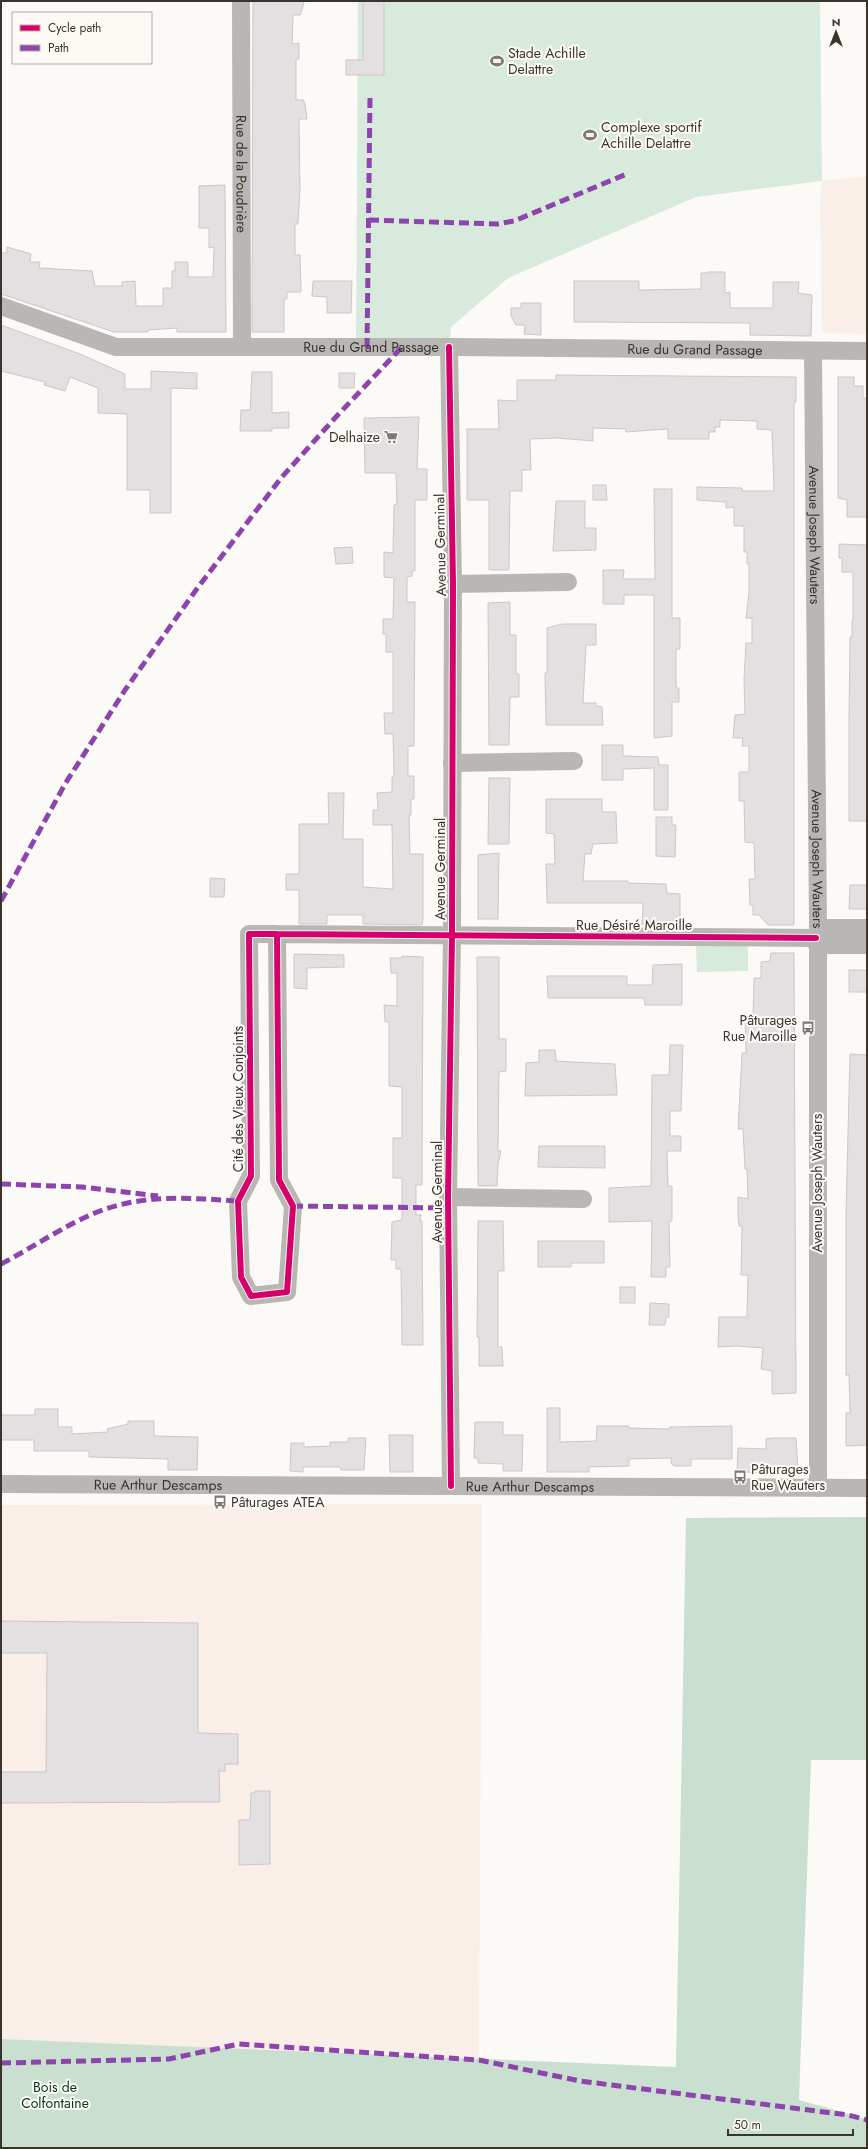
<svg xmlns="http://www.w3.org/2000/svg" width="868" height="2149" viewBox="0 0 868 2149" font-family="Jost,sans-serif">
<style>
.industrial{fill:#faeee8}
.green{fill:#d7eadb}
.forest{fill:#c9dfcf}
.building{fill:#e4e0e1;stroke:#cbc7c9}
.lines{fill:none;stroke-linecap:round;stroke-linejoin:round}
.minor{stroke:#b8b7b4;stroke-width:18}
.quiet{stroke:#8e44ad;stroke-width:5;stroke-dasharray:10 5;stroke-linecap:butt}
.cycleway-casing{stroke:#fdfaf6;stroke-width:8}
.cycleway{stroke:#d6006c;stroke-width:6}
.labels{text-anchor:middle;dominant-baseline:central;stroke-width:4;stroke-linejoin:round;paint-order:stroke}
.poi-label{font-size:14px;fill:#3a342d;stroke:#fdfaf6;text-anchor:start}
.street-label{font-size:14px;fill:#3a342d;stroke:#fdfaf6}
.park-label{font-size:14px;fill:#00351c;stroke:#fdfaf6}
</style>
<rect width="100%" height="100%" fill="#fcfaf7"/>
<g class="industrial">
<path d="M 867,176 L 867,334 L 822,333 L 820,201 L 822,181 Z"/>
<path d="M 482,1504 L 479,2060 L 1,2039 L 1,1505 Z"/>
</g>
<g class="green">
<path d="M 358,1 L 820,1 L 822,181 L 696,197 L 508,278 L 451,327 L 449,347 L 356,348 Z"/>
<path d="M 696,943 L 748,944 L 748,971 L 697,972 Z"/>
</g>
<path class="forest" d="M 867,1517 L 867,1760 L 811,1760 L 799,2100 L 867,2119 L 867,2148 L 1,2148 L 1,2039 L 676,2067 L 686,1518 Z"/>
<g class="building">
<path d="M 253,1 L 301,1 L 304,3 L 300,15 L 293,15 L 292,44 L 299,43 L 299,59 L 296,59 L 296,100 L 303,100 L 305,104 L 307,119 L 299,119 L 300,191 L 298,224 L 295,224 L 295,255 L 300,255 L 301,292 L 287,292 L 287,299 L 284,299 L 284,332 L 252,332 Z"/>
<path d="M 363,1 L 384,1 L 384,75 L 346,75 L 346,60 L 363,60 Z"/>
<path d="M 225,185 L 226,332 L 177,332 L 177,328 L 148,330 L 148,332 L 114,332 L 1,294 L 1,253 L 7,253 L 7,247 L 31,254 L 30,262 L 40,262 L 39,268 L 92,271 L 95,286 L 122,286 L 122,282 L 135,281 L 136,306 L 163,306 L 163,288 L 172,288 L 172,271 L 175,271 L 175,262 L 188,262 L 188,277 L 213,277 L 214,247 L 209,248 L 209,228 L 199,228 L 199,186 Z"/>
<path d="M 707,272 L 725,272 L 725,293 L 730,292 L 730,308 L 773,308 L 773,282 L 799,282 L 798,293 L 812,295 L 811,336 L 750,335 L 750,323 L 574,322 L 574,281 L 639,281 L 639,290 L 701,289 L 701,273 L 707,273 Z"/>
<path d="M 313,281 L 352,281 L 351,313 L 327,313 L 327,297 L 312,296 Z"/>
<path d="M 521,303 L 541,303 L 541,335 L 524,334 L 525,325 L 516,325 L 511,316 L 511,308 L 521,308 Z"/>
<path d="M 1,325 L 80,354 L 125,374 L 125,389 L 151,389 L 151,371 L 197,373 L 197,389 L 171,388 L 171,513 L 150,513 L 150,490 L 127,490 L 127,414 L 98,413 L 98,388 L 70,377 L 65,391 L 44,385 L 45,382 L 1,371 Z"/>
<path d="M 252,372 L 272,372 L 272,413 L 289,412 L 289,428 L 272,428 L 272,431 L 240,431 L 241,410 L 250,410 Z"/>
<path d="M 339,373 L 355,373 L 354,388 L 339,388 Z"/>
<path d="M 556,375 L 796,377 L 796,402 L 794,402 L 794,925 L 768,925 L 759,915 L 753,915 L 753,905 L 750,905 L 749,879 L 755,879 L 754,843 L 745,842 L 744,801 L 739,801 L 739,772 L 749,772 L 749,746 L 742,746 L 743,738 L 733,738 L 735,715 L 745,714 L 744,679 L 746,643 L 752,643 L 752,618 L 746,618 L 749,593 L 749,564 L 747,564 L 747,552 L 744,552 L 744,526 L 734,526 L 734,507 L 726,508 L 726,502 L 697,500 L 697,487 L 742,488 L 742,491 L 774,491 L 772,430 L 757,429 L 757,421 L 720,420 L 720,427 L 715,427 L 715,432 L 709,432 L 709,439 L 668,439 L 668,429 L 626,432 L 626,429 L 593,428 L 593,441 L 557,438 L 530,439 L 531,470 L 522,470 L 522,491 L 510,491 L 509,570 L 489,570 L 489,500 L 467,500 L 467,429 L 499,429 L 498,400 L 517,401 L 517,380 L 556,380 Z"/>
<path d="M 838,377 L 854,377 L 854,386 L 863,386 L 863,398 L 867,398 L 867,517 L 847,517 L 847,500 L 838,498 Z"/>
<path d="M 419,417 L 417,469 L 427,469 L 427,500 L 415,500 L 415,571 L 412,571 L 412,576 L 407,577 L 407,602 L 415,602 L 414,746 L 408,746 L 408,776 L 414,776 L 414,799 L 411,799 L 411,815 L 409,815 L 410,854 L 423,854 L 423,919 L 422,925 L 363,924 L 363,915 L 327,915 L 327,924 L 299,924 L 299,890 L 286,890 L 286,874 L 299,874 L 299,824 L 329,824 L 328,793 L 344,793 L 343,839 L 363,839 L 363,887 L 393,889 L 392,825 L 373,825 L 373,810 L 378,810 L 377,793 L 392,792 L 392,777 L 394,776 L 393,734 L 385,734 L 384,713 L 393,713 L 393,652 L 386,652 L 386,634 L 383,634 L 383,619 L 393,619 L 394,578 L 384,577 L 384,552 L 393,553 L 394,505 L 397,504 L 396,473 L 365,473 L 364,418 Z"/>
<path d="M 593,485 L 606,485 L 607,500 L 593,500 Z"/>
<path d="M 654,489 L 672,489 L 672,618 L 680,618 L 680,649 L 676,649 L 676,688 L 679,688 L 679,702 L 672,702 L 672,736 L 654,738 L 654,595 L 624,595 L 624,604 L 603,604 L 603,570 L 624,570 L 623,579 L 655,579 Z"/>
<path d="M 556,501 L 585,501 L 585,528 L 596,528 L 596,550 L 553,551 Z"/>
<path d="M 839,544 L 867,545 L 867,821 L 849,821 L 849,719 L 850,637 L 852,637 L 852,620 L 853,620 L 853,572 L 842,572 L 842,558 L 839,558 Z"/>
<path d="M 352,547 L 353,563 L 336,564 L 334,548 Z"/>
<path d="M 510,602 L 510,635 L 516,635 L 516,674 L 519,674 L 519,697 L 510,697 L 509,745 L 489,745 L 488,603 Z"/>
<path d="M 562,624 L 596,624 L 596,645 L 586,645 L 583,703 L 596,703 L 596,706 L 602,707 L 603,725 L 546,725 L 545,673 L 547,673 L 547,628 Z"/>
<path d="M 602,745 L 623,745 L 623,756 L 658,757 L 659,765 L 668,765 L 668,810 L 654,810 L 654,768 L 623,769 L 623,780 L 602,780 Z"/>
<path d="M 489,778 L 510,778 L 509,844 L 488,844 Z"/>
<path d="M 546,799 L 602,799 L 602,812 L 616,812 L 617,843 L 593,844 L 591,854 L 585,854 L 583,881 L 628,881 L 628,883 L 666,884 L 667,893 L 680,894 L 680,925 L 642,925 L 643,903 L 547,903 L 546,864 L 555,864 L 554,834 L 546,833 Z"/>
<path d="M 656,817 L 672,817 L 672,825 L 676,825 L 675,857 L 656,856 Z"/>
<path d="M 499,853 L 498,919 L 478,919 L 478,855 Z"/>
<path d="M 210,878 L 225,879 L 224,897 L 210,897 Z"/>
<path d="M 850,885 L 867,885 L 867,909 L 849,909 Z"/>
<path d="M 771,953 L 794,953 L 796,1393 L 772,1394 L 772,1371 L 761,1369 L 763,1348 L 737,1346 L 718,1347 L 719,1317 L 747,1317 L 748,1275 L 741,1275 L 742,1226 L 739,1226 L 738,1217 L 738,1197 L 748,1199 L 747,1169 L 745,1169 L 743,1129 L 738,1129 L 742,1053 L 746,1053 L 745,1018 L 753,1019 L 754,978 L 761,978 L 761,962 L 770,961 Z"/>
<path d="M 294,954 L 344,955 L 344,967 L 307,968 L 307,989 L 294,988 Z"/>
<path d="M 402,956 L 423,957 L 422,1185 L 416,1185 L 416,1215 L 421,1215 L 420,1221 L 422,1221 L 423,1345 L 402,1345 L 401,1269 L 396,1269 L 396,1260 L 391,1260 L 392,1222 L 402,1220 L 402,1178 L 393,1178 L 393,1138 L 402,1138 L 402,1087 L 389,1086 L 389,1022 L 385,1022 L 384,1005 L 397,1006 L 397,973 L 391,973 L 390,958 L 402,958 Z"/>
<path d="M 477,957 L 499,957 L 499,1039 L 506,1039 L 506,1071 L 499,1072 L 498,1151 L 501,1151 L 498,1165 L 497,1186 L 478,1186 Z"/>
<path d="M 682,964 L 682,1005 L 645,1005 L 644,998 L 548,998 L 547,976 L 627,976 L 627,985 L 652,985 L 653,965 Z"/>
<rect x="849" y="970" width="18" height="22"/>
<path d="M 670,1045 L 683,1045 L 681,1111 L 670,1111 L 670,1136 L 681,1136 L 681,1151 L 667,1151 L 668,1186 L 672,1186 L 672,1221 L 669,1221 L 670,1267 L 666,1267 L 666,1277 L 651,1277 L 652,1221 L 609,1222 L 609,1188 L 651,1186 L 652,1075 L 669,1075 Z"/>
<path d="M 539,1050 L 555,1050 L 556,1061 L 615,1064 L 617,1095 L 525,1096 L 526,1063 L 539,1062 Z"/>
<path d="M 850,1054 L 867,1055 L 867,1445 L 846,1446 L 846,1413 L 850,1413 L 849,1375 L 846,1375 L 846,1214 Z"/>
<path d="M 539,1146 L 605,1146 L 605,1168 L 538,1167 Z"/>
<path d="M 478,1221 L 503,1221 L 504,1271 L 498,1271 L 498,1347 L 502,1347 L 503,1366 L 479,1366 L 479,1337 L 477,1337 Z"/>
<path d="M 538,1241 L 604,1241 L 604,1263 L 571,1263 L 571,1267 L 538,1267 Z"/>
<rect x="620" y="1287" width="15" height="16"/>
<path d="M 650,1303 L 669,1304 L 669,1317 L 666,1317 L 665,1325 L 649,1325 Z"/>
<path d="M 547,1408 L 560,1408 L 560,1442 L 596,1441 L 597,1426 L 629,1426 L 629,1428 L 670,1429 L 670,1427 L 732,1426 L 732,1459 L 691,1459 L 691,1466 L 674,1466 L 671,1463 L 671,1458 L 629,1459 L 629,1466 L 589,1467 L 589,1472 L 547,1472 Z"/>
<path d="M 35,1409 L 58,1409 L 58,1427 L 72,1427 L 72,1434 L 108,1432 L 107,1429 L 128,1424 L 128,1421 L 154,1421 L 154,1436 L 198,1437 L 197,1470 L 168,1470 L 168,1459 L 89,1457 L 89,1451 L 34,1451 L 34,1440 L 1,1440 L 1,1415 L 35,1415 Z"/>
<path d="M 475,1422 L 503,1422 L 503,1435 L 523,1435 L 522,1471 L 503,1471 L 503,1464 L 478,1463 L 478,1458 L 474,1458 Z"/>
<path d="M 389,1435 L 413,1435 L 413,1472 L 390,1472 Z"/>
<path d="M 348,1438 L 366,1438 L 364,1470 L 341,1470 L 340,1467 L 303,1467 L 303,1472 L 290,1471 L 291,1443 L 304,1443 L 304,1447 L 330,1446 L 330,1442 L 348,1442 Z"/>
<path d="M 772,1438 L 796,1438 L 798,1469 L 794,1473 L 737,1472 L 738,1448 L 766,1449 L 766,1439 Z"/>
<path d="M 1,1621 L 198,1623 L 198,1733 L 238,1734 L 238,1764 L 225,1764 L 225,1771 L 219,1771 L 220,1802 L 1,1803 L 1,1772 L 46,1772 L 47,1653 L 1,1653 Z"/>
<path d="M 255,1791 L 270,1791 L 270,1864 L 239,1865 L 239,1820 L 250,1820 L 251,1793 L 255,1793 Z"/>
</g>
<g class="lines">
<g class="minor">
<path id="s1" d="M 241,1 L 242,347"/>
<path id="s2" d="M 1,306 L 116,347 L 449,347 L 867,351"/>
<path d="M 449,347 L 453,584 L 452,935 L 448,1197 L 451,1486"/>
<path id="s3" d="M 813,351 L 818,928 L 818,1488"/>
<path d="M 453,584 L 568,582"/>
<path d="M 452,763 L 574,761"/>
<path d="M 818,928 L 867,928"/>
<path d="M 277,934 L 279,1180 L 293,1206 L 287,1292 L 251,1296 L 241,1277 L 238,1201 L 251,1176 L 249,934 L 277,934 L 816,938"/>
<path d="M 817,945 L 867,945"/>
<path d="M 448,1197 L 583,1199"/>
<path id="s4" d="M 1,1484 L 867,1488"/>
</g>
<g class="quiet">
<path d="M 369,220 L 497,224 L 514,221 L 629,173"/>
<path d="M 367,348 L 370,98"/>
<path d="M 1,901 L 65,784 L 125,690 L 196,590 L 281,478 L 335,418 L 401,348"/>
<path d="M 1,1184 L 82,1187 L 158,1196"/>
<path d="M 293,1206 L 448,1208"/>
<path d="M 1,1264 C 34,1247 66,1224 100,1211 C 145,1194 191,1198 238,1201"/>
<path d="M 1,2063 L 169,2059 L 239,2044 L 479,2060 L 580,2081 L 848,2115 L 867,2120"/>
</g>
<g class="cycleway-casing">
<g id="cycleway">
<path d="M 449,347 L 453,584 L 452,935 L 448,1197 L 451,1486"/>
<path d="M 277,934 L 279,1180 L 293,1206 L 287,1292 L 251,1296 L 241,1277 L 238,1201 L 251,1176 L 249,934 L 277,934 L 816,938"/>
</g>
</g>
<use href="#cycleway" class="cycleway"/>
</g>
<defs>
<g id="stadium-bare" transform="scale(1.08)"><path d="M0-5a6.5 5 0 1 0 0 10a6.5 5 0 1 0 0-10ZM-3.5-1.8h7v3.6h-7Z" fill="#7e7974" stroke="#fdfaf6" stroke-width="2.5" paint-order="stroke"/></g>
<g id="supermarket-bare" transform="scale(1.08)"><path d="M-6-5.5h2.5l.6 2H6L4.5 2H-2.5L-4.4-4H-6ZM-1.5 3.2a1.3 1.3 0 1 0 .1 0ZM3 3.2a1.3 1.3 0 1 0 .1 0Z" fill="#7e7974" stroke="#fdfaf6" stroke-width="2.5" paint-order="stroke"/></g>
<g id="bus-bare" transform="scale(1.08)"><path d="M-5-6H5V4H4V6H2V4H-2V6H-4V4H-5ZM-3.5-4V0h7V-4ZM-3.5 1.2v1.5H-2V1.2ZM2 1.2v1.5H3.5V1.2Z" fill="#7e7974" stroke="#fdfaf6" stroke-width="2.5" paint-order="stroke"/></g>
</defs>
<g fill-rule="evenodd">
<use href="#stadium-bare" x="497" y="61"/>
<use href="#stadium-bare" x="590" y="135"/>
<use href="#supermarket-bare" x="391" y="437"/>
<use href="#bus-bare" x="808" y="1028"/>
<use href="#bus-bare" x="740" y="1477"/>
<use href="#bus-bare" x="220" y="1502"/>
</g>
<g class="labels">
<g class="poi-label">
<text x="508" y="53">Stade Achille<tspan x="508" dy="16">Delattre</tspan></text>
<text x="601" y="127">Complexe sportif<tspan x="601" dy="16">Achille Delattre</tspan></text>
<text x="380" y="437" text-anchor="end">Delhaize</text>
<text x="797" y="1020" text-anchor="end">Pâturages<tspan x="797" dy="16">Rue Maroille</tspan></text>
<text x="751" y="1469">Pâturages<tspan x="751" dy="16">Rue Wauters</tspan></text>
<text x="231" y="1502">Pâturages ATEA</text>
</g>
<g class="street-label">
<text stroke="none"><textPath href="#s1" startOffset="173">Rue de la Poudrière</textPath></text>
<text stroke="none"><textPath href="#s2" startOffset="377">Rue du Grand Passage</textPath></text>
<text stroke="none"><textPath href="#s2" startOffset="701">Rue du Grand Passage</textPath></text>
<text stroke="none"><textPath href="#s3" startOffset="184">Avenue Joseph Wauters</textPath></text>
<text transform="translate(440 545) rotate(-91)">Avenue Germinal</text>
<text stroke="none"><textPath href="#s3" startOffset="508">Avenue Joseph Wauters</textPath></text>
<text transform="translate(440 869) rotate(-90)">Avenue Germinal</text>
<text x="634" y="925">Rue Désiré Maroille</text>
<text transform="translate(238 1099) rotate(-90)">Cité des Vieux Conjoints</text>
<text transform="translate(817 1183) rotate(-90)">Avenue Joseph Wauters</text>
<text transform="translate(437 1192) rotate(-90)">Avenue Germinal</text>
<text stroke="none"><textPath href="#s4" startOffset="157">Rue Arthur Descamps</textPath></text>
<text stroke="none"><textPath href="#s4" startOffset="529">Rue Arthur Descamps</textPath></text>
</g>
<g class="park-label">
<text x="55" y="2087">Bois de<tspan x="55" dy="16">Colfontaine</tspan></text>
</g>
</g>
<rect width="868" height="2149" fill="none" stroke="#3a342d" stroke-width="4"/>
<rect x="12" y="12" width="140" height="52" fill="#fdfaf6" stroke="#afaba6"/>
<rect x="20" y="25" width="20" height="6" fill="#d6006c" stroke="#afaba6"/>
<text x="48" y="32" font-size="12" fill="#3a342d">Cycle path</text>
<rect x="20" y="45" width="20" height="6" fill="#8e44ad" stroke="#afaba6"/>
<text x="48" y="52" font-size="12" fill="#3a342d">Path</text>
<g transform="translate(836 32)" stroke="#fdfaf6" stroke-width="3" paint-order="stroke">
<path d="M0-3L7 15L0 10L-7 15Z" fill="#3a342d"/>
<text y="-6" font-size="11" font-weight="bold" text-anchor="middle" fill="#3a342d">N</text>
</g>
<path d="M728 2129v6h125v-6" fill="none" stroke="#3a342d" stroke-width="2"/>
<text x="734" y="2129" font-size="12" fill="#3a342d" stroke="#fdfaf6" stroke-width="3" paint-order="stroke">50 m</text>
</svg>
